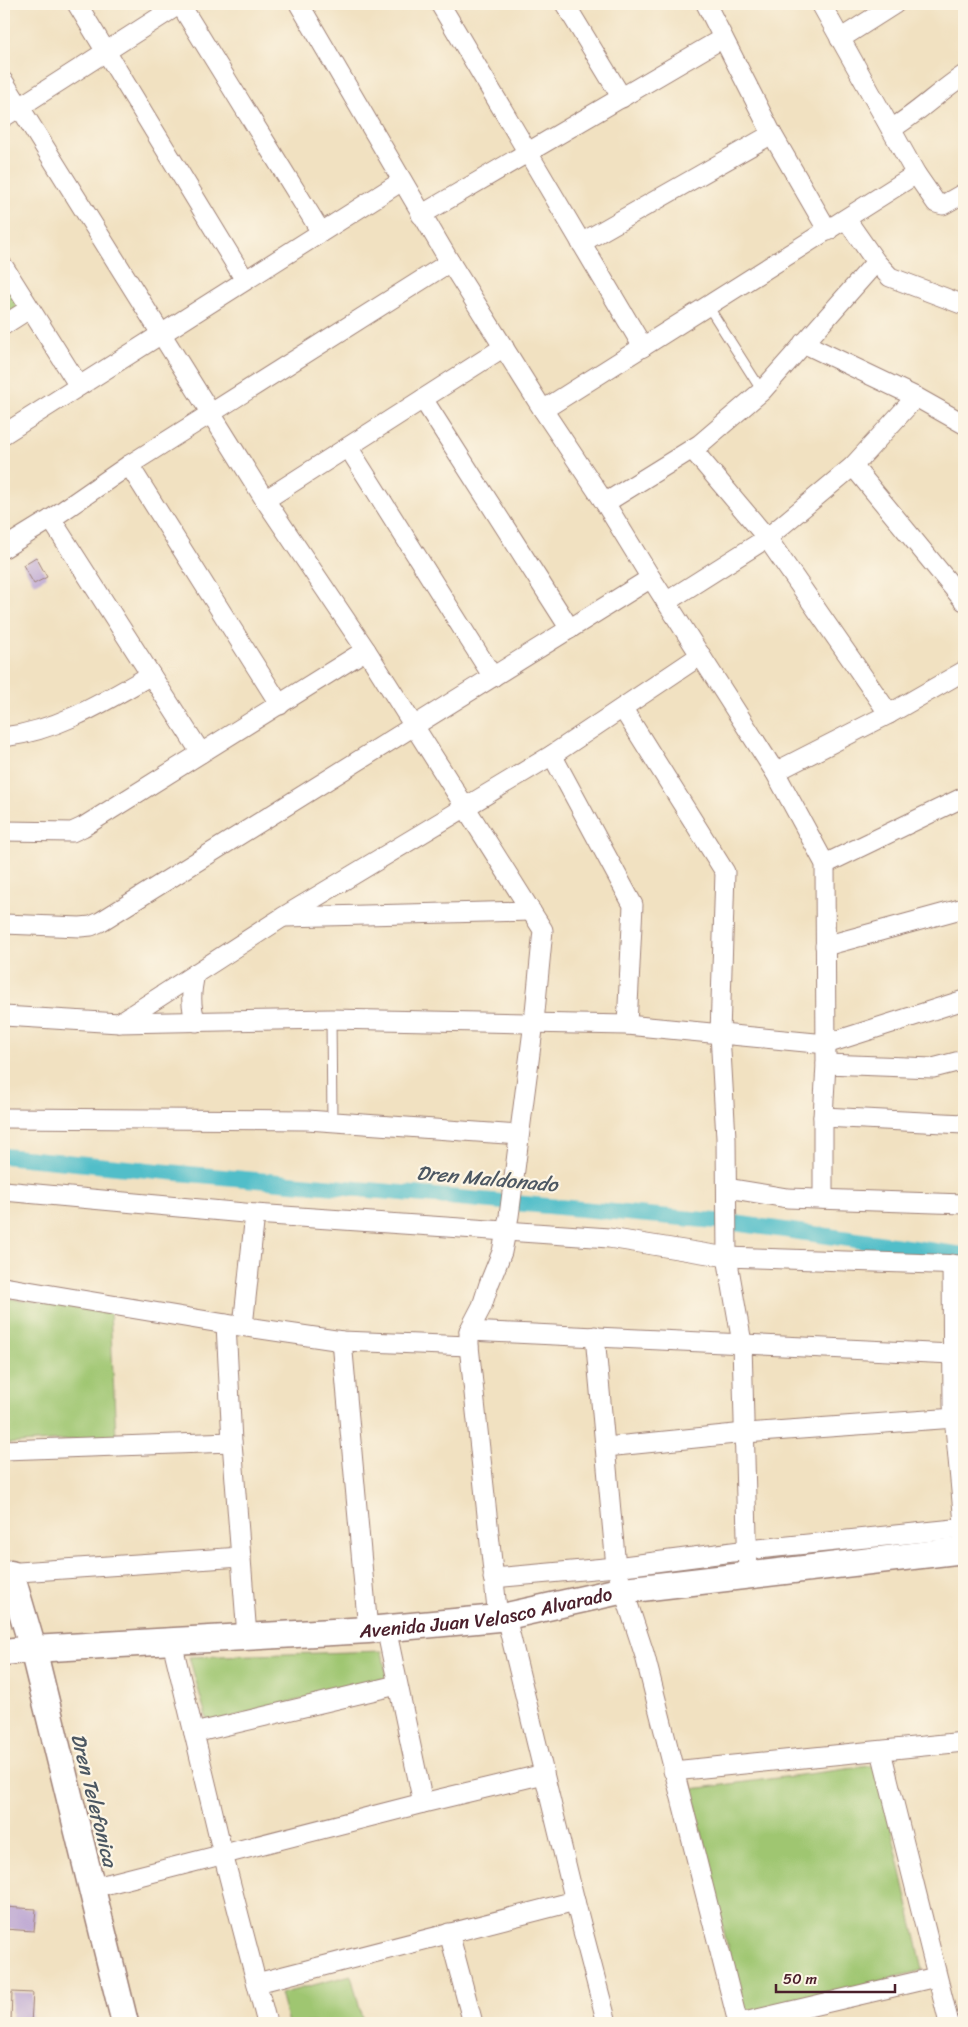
<svg xmlns="http://www.w3.org/2000/svg" width="968" height="2027" viewBox="0 0 968 2027" font-family="Sriracha,sans-serif">
<style>
.green{fill:#9fc671;stroke:#74724e}
.lines{fill:none;stroke-linecap:round;stroke-linejoin:round}
.stream{stroke:#51bec9;stroke-width:5}
.canal{stroke:#51bec9;stroke-width:16}
.building{fill:#b7a0d1}
.lane-casing{stroke:#9e8076;stroke-width:11}
.street-casing{stroke:#9e8076;stroke-width:21}
.secondary-casing{stroke:#9e8076;stroke-width:29}
.lane{stroke:#fff;stroke-width:9}
.street{stroke:#fff;stroke-width:19}
.secondary{stroke:#fff;stroke-width:26}
.labels{text-anchor:middle;dominant-baseline:central;stroke-width:4.5;stroke-linejoin:round;paint-order:stroke}
.street-label{font-size:19px;fill:#4a1f2b;stroke:#fcf5e5}
.water-label{font-size:20px;font-style:italic;fill:#4c5762;stroke:#fcf5e5}
</style>
<rect width="100%" height="100%" fill="#fcf5e5"/>
<filter id="ink" filterUnits="userSpaceOnUse"><feTurbulence type="fractalNoise" baseFrequency=".02" numOctaves="2"/><feDisplacementMap in="SourceGraphic" scale="10" xChannelSelector="R" yChannelSelector="G"/><feConvolveMatrix kernelMatrix="1 2 1 2 8 2 1 2 1" color-interpolation-filters="sRGB"/></filter>
<filter id="wash" filterUnits="userSpaceOnUse"><feTurbulence type="fractalNoise" baseFrequency=".0096" numOctaves="4" result="noise"/><feDisplacementMap in="SourceGraphic" scale="20" xChannelSelector="R" yChannelSelector="G"/><feGaussianBlur stdDeviation="1.12" result="paint"/><feColorMatrix in="noise" values="0 0 0 0 0 0 0 0 0 0 0 0 0 0 0 0 0 1.4 0 .05"/><feComposite in="paint" operator="in"/></filter>
<g filter="url(#wash)">
<rect width="100%" height="100%" fill="#f1e1c1"/>
<g class="green">
<path d="M 4,278 L 22,306 L 4,318 Z"/>
<path d="M 4,1298 L 110,1310 L 116,1437 L 4,1444 Z"/>
<path d="M 382,1651 L 387,1678 L 208,1723 L 189,1657 Z"/>
<path d="M 877,1765 L 923,1970 L 743,2016 L 692,1789 Z"/>
<path d="M 351,1975 L 363,2021 L 355,2023 L 288,2023 L 280,1994 Z"/>
</g>
<g class="lines">
<path class="stream" d="M 4,1613 L 15,1613"/>
<path class="canal" d="M 4,1156 L 189,1174 L 727,1222 L 964,1255"/>
</g>
<g id="blocks">
<g class="building">
<path d="M 36,557 L 47,577 L 34,584 L 23,565 Z"/>
<path d="M 4,1907 L 36,1909 L 34,1931 L 4,1929 Z"/>
<path d="M 12,1992 L 33,1993 L 31,2023 L 11,2023 Z"/>
</g>
</g>
</g>
<g filter="url(#ink)">
<use href="#blocks" fill-opacity="0" stroke="#9e8076" stroke-width="1"/>
<g class="lines">
<g class="lane-casing">
<g id="lane">
<path d="M 708,306 L 762,391"/>
<path d="M 331,1019 L 332,1122"/>
</g>
</g>
<g class="street-casing">
<g id="street">
<path d="M 77,4 L 245,280"/>
<path d="M 180,4 L 321,232"/>
<path d="M 299,4 L 450,262 L 543,410 L 605,503 L 651,578 L 775,772 L 825,864 L 826,1064 L 823,1117 L 823,1199"/>
<path d="M 440,4 L 643,347"/>
<path d="M 565,4 L 622,98"/>
<path d="M 706,4 L 772,134 L 828,231"/>
<path d="M 821,4 L 916,174 L 936,203 L 943,205 L 964,193"/>
<path d="M 840,39 L 895,4"/>
<path d="M 4,82 L 265,500 L 366,650 L 543,930 L 534,1022 L 509,1216 L 502,1252 L 489,1284 L 482,1306 L 469,1331 L 469,1346 L 498,1618"/>
<path d="M 4,117 L 180,4"/>
<path d="M 891,129 C 918,113 938,92 964,75"/>
<path d="M 421,215 L 723,38"/>
<path d="M 846,219 L 876,262 L 890,277 L 964,305"/>
<path d="M 581,243 L 772,134"/>
<path d="M 4,267 L 79,386"/>
<path d="M 4,325 L 29,309"/>
<path d="M 803,343 L 916,397 L 964,424"/>
<path d="M 423,399 L 570,629"/>
<path d="M 543,410 L 916,174"/>
<path d="M 4,434 L 402,181"/>
<path d="M 348,447 L 493,677"/>
<path d="M 692,449 L 767,538 L 889,714"/>
<path d="M 129,465 L 280,705"/>
<path d="M 853,466 L 964,601"/>
<path d="M 265,500 L 504,347"/>
<path d="M 605,503 L 700,444 L 762,391 L 876,262"/>
<path d="M 51,519 L 201,753"/>
<path d="M 4,548 L 51,519 L 129,465 L 450,262"/>
<path d="M 666,602 L 767,538 L 853,466 L 916,397"/>
<path d="M 623,709 L 725,872 L 720,1034 L 726,1138 L 727,1257 L 742,1343 L 748,1575"/>
<path d="M 4,737 C 59,730 104,702 151,675"/>
<path d="M 552,755 L 633,905 L 627,1025"/>
<path d="M 775,772 L 889,714 L 964,671"/>
<path d="M 4,831 L 72,832 L 83,827 L 366,650"/>
<path d="M 825,864 L 964,797"/>
<path d="M 285,917 L 531,911"/>
<path d="M 4,924 L 80,927 L 91,926 L 100,922 L 651,578"/>
<path d="M 825,946 L 964,908"/>
<path d="M 195,974 C 191,992 190,1005 196,1022"/>
<path d="M 4,1016 L 119,1023 L 331,1019 L 627,1025 L 826,1044 L 964,1000"/>
<path d="M 119,1023 L 283,917 L 552,755 L 701,655"/>
<path d="M 826,1064 L 933,1068 L 964,1060"/>
<path d="M 823,1117 L 964,1124"/>
<path d="M 4,1118 L 307,1120 L 519,1135"/>
<path d="M 727,1188 L 787,1198 L 964,1204"/>
<path d="M 4,1191 L 255,1214 L 609,1238 L 727,1257 L 964,1265"/>
<path d="M 952,1264 L 953,1405 L 964,1523"/>
<path d="M 4,1287 L 226,1324 L 342,1341 L 469,1346"/>
<path d="M 226,1324 L 232,1442 L 247,1636"/>
<path d="M 243,1326 L 255,1214"/>
<path d="M 469,1331 L 952,1354"/>
<path d="M 595,1336 L 616,1567 L 645,1656 L 738,2023"/>
<path d="M 342,1341 L 368,1630"/>
<path d="M 606,1447 L 745,1433 L 955,1418"/>
<path d="M 4,1450 L 232,1442"/>
<path d="M 4,1573 L 241,1557"/>
<path d="M 493,1578 L 616,1567 L 748,1550 L 964,1528"/>
<path d="M 506,1617 L 575,1901 L 607,2023"/>
<path d="M 386,1628 L 423,1803"/>
<path d="M 172,1642 L 223,1854 L 267,2023"/>
<path d="M 194,1733 L 397,1685"/>
<path d="M 881,1751 L 949,2023"/>
<path d="M 673,1771 L 964,1742"/>
<path d="M 92,1888 L 423,1803 L 544,1774"/>
<path d="M 449,1933 L 473,2023"/>
<path d="M 257,1983 L 575,1901"/>
<path d="M 740,2023 L 936,1977"/>
</g>
</g>
<g class="secondary-casing">
<g id="secondary">
<path d="M 11,1574 L 33,1649 L 125,2023"/>
<path id="s1" d="M 4,1652 L 33,1649 L 368,1630 L 498,1618 L 624,1590 L 964,1550"/>
</g>
</g>
<use href="#lane" class="lane"/>
<use href="#street" class="street"/>
<use href="#secondary" class="secondary"/>
</g>
</g>
<g class="labels">
<g class="street-label">
<text stroke="none"><textPath href="#s1" startOffset="484">Avenida Juan Velasco Alvarado</textPath></text>
</g>
<g class="water-label">
<text transform="translate(487 1179) rotate(5)">Dren Maldonado</text>
<text transform="translate(94 1800) rotate(76)">Dren Telefonica</text>
</g>
</g>
<rect width="968" height="2027" fill="none" stroke="#fcf5e5" stroke-width="20"/>
<path d="M776 1984v8h119v-8" fill="none" stroke="#4a1f2b" stroke-width="2.5"/>
<text x="783" y="1984" font-size="15" fill="#4a1f2b" stroke="#fcf5e5" stroke-width="4" paint-order="stroke">50 m</text>
</svg>
